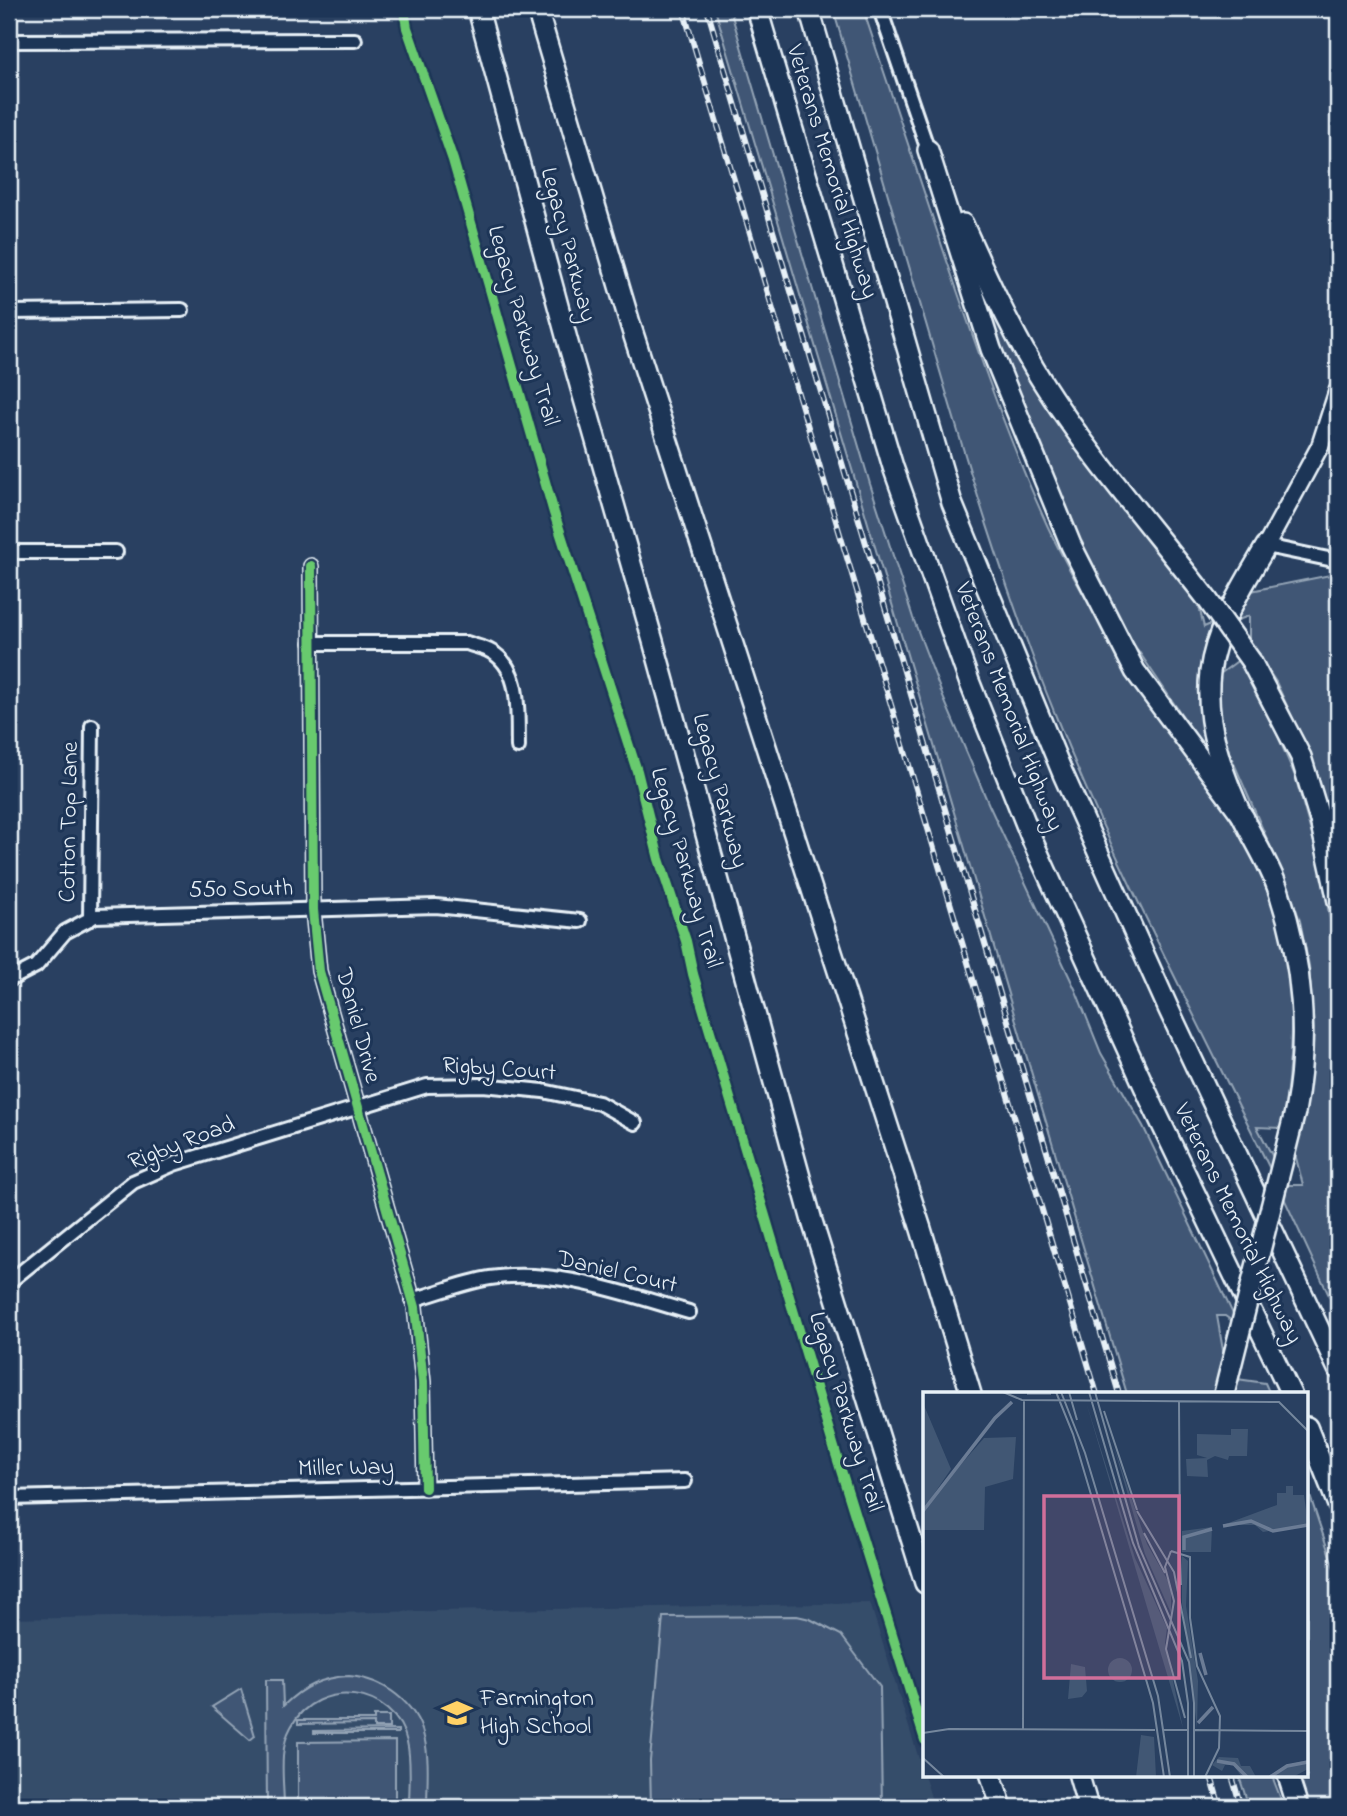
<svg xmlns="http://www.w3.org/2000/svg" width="1347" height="1816" viewBox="0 0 1347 1816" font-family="'Indie Flower',sans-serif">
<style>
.built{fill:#364d6b}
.green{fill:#415774;stroke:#94a4b6;stroke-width:2}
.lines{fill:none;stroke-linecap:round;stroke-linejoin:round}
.minor-casing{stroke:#e8f1f8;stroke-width:18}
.major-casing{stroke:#e8f1f8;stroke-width:21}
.highway-casing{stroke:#e8f1f8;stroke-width:24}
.minor{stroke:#1d3557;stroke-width:12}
.major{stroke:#1d3557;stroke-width:16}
.highway{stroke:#1d3557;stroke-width:19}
.rail-casing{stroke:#e8f1f8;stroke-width:6}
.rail{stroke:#1d3557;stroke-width:3.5;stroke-dasharray:10;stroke-linecap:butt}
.highway-bridge-casing{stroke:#e8f1f8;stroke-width:24;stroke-linecap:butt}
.highway-bridge{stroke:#1d3557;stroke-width:19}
.cycleway-casing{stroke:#1d3557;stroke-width:15}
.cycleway{stroke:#67ca6e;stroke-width:10}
.labels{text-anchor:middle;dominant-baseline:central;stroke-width:6;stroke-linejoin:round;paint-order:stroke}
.street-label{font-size:24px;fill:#e8f1f8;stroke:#1d3557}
.poi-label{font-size:24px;fill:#e8f1f8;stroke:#1d3557;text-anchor:start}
.inset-river{fill:none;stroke:#6b7c95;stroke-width:3.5}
.inset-road{fill:none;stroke:#75879d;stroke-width:2}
.view{fill:#d16f9a;fill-opacity:0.15;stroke:#d16f9a;stroke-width:3.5}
.inset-edge{fill:none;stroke:#e8f1f8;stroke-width:3.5}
</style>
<rect width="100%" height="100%" fill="#294061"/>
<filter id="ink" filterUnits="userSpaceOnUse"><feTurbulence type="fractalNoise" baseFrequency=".0143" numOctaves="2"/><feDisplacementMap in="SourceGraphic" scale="14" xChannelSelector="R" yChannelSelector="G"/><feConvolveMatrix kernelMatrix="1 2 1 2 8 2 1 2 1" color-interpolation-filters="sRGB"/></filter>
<g filter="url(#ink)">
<path class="built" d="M 870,1603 L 934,1807 L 9,1807 L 9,1619 Z"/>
<g class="green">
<path d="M 715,9 L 730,9 L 870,484 L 913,618 L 943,697 L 989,805 L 1076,991 L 1101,1053 L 1143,1126 L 1234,1316 L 1232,1321 L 1225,1316 L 1217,1316 L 1224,1356 L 1215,1394 L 1127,1394 Z"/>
<path d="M 833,9 L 863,9 C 891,92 919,175 946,258 C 977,349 1008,440 1048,527 C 1082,599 1127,665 1172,730 C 1218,798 1267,864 1284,946 C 1296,1006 1291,1068 1282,1128 L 1257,1127 L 1274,1159 L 1271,1171 C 1199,1023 1121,877 1059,724 C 1006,595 966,461 927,327 C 895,221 864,115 833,9 Z"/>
<path d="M 968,259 L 1054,415 L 1087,463 L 1198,602 L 1204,627 L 1213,623 C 1193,670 1194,706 1209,755 L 1116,618 L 1054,498 Z"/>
<path d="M 1335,574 L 1338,575 L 1338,860 L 1330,820 L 1307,749 L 1276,682 L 1249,642 L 1249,616 L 1235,621 L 1245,598 L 1251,591 Z"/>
<path d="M 1240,659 L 1277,734 L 1295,776 L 1319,860 L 1338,962 L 1338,1315 L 1283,1196 L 1286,1185 L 1303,1185 L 1294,1150 L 1308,1095 L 1312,1061 L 1314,1029 L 1309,966 L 1300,921 L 1291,894 L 1229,752 L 1215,695 L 1216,677 Z"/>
<path d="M 1237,1379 L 1265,1383 L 1270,1394 L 1233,1394 Z"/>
<path d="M 1307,1487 L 1338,1580 L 1338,1807 L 1303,1807 L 1292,1776 L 1307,1776 Z"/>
<path d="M 797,1616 L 810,1619 L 841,1635 L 880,1687 L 882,1807 L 651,1807 L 650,1761 L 663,1617 Z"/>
<path d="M 349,1676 C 383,1679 416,1702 424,1737 C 430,1759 427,1784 427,1807 L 409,1807 C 409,1787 412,1762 407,1742 C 395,1687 317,1677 291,1727 C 278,1750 284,1782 284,1807 L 267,1807 L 266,1680 L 282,1680 L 283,1706 C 302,1687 322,1677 349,1676 Z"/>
<path d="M 241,1689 L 255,1736 L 250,1740 L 212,1707 Z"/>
<path d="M 374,1716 L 389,1716 L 389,1728 L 374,1728 L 374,1723 L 298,1724 L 298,1720 L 374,1720 Z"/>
<path d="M 398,1730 L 398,1733 L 314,1733 L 314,1731 Z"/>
<path d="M 395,1741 L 395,1807 L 298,1807 L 298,1742 Z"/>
<path d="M 1239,1776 L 1272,1776 L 1284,1807 L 1249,1807 Z"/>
</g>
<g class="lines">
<g class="minor-casing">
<g id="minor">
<path d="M 880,9 L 928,150"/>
<path d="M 9,41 L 355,40"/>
<path d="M 9,312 L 182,310"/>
<path d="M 1266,546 L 1338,561"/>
<path d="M 9,552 L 116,552"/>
<path d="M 311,566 L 313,910 L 319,971 L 415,1307 L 423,1382 L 425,1488"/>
<path d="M 311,643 L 467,643 C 474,646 482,647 488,650 C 523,666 517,715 518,747"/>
<path d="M 90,919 L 92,726"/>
<path d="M 9,980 L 36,966 L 65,932 L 95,916 L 436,906 L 580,921"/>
<path d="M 9,1282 L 133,1182 L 174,1164 L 427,1086 L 483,1085 L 543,1091 L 599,1103 L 635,1123"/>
<path d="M 412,1300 C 438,1293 464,1282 490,1278 C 557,1268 626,1294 689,1312"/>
<path d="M 9,1498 L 685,1481"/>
</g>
</g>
<g class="major-casing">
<path id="major" d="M 1266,546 L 1320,446 L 1338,390"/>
</g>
<g class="highway-casing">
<g id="highway">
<path d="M 478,9 L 568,343 L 653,641 L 812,1221 L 925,1583"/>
<path d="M 537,9 L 632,330 L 921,1229 L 971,1394"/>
<path d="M 757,9 L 893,467 L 969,681 L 1033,842 L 1154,1108 L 1291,1394"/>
<path d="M 809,9 L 952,503 L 1063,774 L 1169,1010 L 1338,1369"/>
<path d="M 928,150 L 991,349 L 1071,545 L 1135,671 L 1244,818"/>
<path d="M 963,224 C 985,273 1007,322 1034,368 C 1081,447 1150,525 1207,599"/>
<path d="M 1266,546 C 1244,584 1216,626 1210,672 C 1204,723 1222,774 1244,820 C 1256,844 1271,867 1279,892 C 1303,963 1309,1039 1295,1112"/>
<path d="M 1251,661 L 1301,757 L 1320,820 L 1338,901"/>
<path d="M 1307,1427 L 1338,1505"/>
<path d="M 991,1776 L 1002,1807"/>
<path d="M 1079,1776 L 1088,1807"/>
<path d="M 1288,1776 L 1298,1807"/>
</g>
</g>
<use href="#minor" class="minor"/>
<use href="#major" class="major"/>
<use href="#highway" class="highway"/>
<g class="rail-casing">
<g id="rail">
<path d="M 683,9 L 1097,1394"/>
<path d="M 707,9 L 1119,1394"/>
<path d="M 1211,1776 L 1220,1807"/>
<path d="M 1232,1776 L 1241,1807"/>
</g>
</g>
<use href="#rail" class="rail"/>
<g class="highway-bridge-casing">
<g id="highway-bridge">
<path d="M 1207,599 L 1251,661"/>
<path d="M 1224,1394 L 1295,1112"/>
</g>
</g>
<use href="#highway-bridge" class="highway-bridge"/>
<g class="cycleway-casing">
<g id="cycleway">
<path d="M 404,9 L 407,28 L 453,160 L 554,513 L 637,771 L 659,859 L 686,941 L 693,974 L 835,1451 L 925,1740"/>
<path d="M 311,566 L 313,910 L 319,971 L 415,1307 L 423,1382 L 425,1488"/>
</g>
</g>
<use href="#cycleway" class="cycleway"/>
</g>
</g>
<defs>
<g id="school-bare" transform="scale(2.415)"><path d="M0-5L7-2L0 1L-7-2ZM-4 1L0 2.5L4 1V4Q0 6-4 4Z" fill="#ffd166" stroke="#1d3557" stroke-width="2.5" paint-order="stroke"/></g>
</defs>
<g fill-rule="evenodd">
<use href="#school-bare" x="457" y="1713"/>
</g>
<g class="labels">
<g class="street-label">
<text transform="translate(831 172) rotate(73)">Veterans Memorial Highway</text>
<text transform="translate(567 245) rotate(75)">Legacy Parkway</text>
<text transform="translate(522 326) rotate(74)">Legacy Parkway Trail</text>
<text transform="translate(1008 707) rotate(69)">Veterans Memorial Highway</text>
<text transform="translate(719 791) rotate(75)">Legacy Parkway</text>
<text transform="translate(70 822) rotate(-89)">Cotton Top Lane</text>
<text transform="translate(685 868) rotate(74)">Legacy Parkway Trail</text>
<text transform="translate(241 890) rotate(-1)">550 South</text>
<text transform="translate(357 1026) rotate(75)">Daniel Drive</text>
<text transform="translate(499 1070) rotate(4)">Rigby Court</text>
<text transform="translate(182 1144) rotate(-21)">Rigby Road</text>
<text transform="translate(1237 1224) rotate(64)">Veterans Memorial Highway</text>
<text transform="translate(617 1273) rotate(13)">Daniel Court</text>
<text transform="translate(845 1412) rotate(73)">Legacy Parkway Trail</text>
<text transform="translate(346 1469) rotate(-1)">Miller Way</text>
</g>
<g class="poi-label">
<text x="480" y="1699">Farmington<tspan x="480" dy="28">High School</tspan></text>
</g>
</g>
<g transform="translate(923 1392)">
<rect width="385" height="385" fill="#294061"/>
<path d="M 163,10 L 212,166 L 244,236 L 242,251 L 260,336 ZM 0,11 L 28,77 L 7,108 L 61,46 L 93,45 L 90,87 L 62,95 L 61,138 L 0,138 ZM 308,37 L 325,37 L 324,64 L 306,64 L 305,68 L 292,64 L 284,68 L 285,85 L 264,84 L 263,67 L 284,66 L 274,63 L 274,42 L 308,43 ZM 191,55 L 224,152 L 248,194 L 248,221 L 222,162 ZM 363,94 L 370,94 L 370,103 L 381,103 L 385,133 L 340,140 L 332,133 L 300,133 L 354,113 L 354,101 L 363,101 ZM 289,135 L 288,160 L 259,160 L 259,139 ZM 259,164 L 265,169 L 263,214 L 275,289 L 274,336 L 259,211 ZM185 278a12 12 0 1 1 24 0a12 12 0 1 1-24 0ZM 148,272 L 162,275 L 164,299 L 159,305 L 145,307 ZM 218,343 L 231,345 L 233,385 L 213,385 ZM 296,365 L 315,366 L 318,374 L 327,374 L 333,385 L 319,385 L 310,373 L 302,373 L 299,379 L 289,373 ZM 385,368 L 385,377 L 370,385 L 347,385 L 364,373 Z" fill="#415774"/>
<path class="inset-river" d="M 104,1 L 128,1M 0,119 L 72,26 L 89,10M 300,134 L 328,129 L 350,139 L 385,133M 261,158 L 261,145 L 289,137M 277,261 L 283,283M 275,331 L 290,315M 294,369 L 311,372 L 324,385M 347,385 L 364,374 L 385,370"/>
<path class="inset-road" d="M 80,0 L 99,8 L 356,10 L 385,39M 133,0 L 150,42 L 230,311 L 241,385M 138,0 L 162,61 L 235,304 L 247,385M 146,0 L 154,28M 166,0 L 210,151 L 259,269 L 265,311 L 265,385M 172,0 L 216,155 L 266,270 L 271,311 L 271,385M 256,10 L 257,161M 181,19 L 214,118M 214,119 L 251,180 L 268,266M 221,141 L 242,181M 248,159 L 267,165 L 267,226 L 274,274 L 297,324 L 296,356 L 282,385M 248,159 L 242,175 L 251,209 L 243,257 L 262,326M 257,161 L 258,193M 100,337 L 101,8M 240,338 L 264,338M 272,338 L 385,339M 0,341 L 26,337 L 232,338M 0,366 L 21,385"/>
<path class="view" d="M 121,104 L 256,104 L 256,286 L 121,286 Z"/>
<rect width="385" height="385" class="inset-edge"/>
</g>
<rect width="1347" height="1816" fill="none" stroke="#1d3557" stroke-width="35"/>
<rect x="18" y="18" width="1312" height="1781" fill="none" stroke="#e8f1f8" stroke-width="2.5" filter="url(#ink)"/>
</svg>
